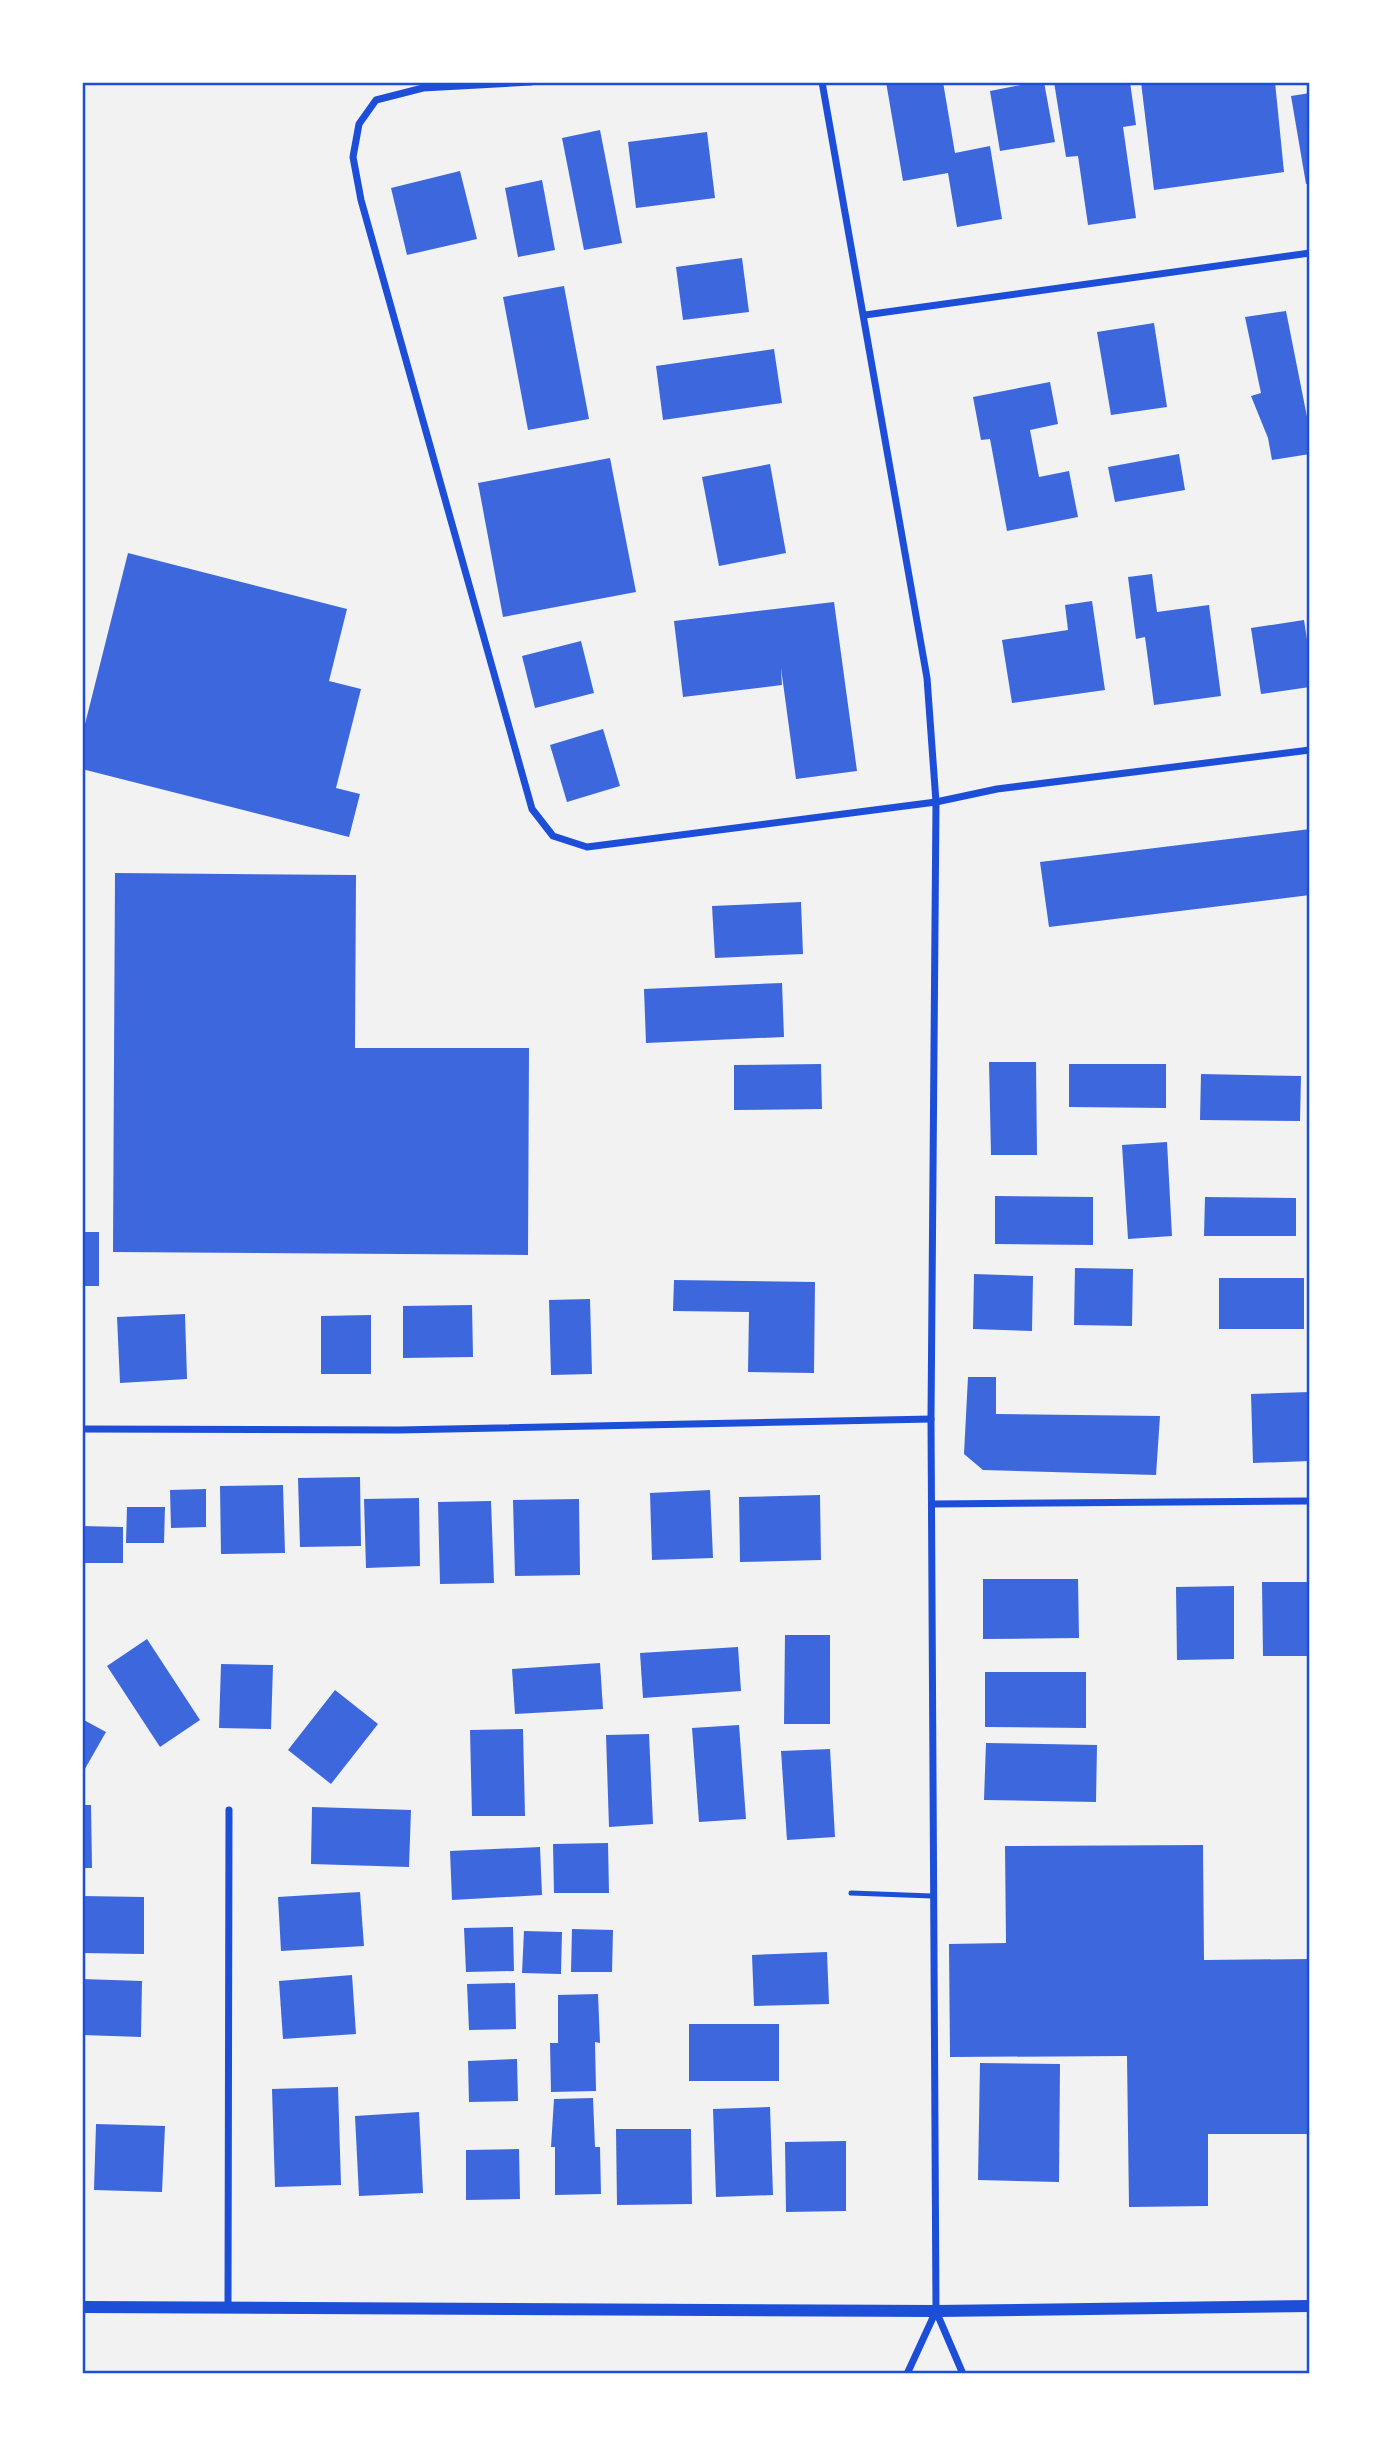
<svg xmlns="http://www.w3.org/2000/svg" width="1392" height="2456" viewBox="0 0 1392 2456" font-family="Barlow,sans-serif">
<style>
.building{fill:#3d67dc}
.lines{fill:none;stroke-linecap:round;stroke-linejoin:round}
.service{stroke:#1d4ed8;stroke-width:5}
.minor{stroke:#1d4ed8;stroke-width:7}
.tertiary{stroke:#1d4ed8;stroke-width:12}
.neatline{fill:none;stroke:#1d4ed8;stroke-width:2.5}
</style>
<rect width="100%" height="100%" fill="#f2f2f2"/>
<g class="building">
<path d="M 886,82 L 943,82 L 955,153 L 990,146 L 1002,219 L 957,227 L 948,173 L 903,181 Z"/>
<path d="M 1036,82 L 1044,82 L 1055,142 L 1000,151 L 990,91 Z"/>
<path d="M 1054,82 L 1130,82 L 1136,125 L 1123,127 L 1136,218 L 1088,225 L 1078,156 L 1066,157 Z"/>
<path d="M 1141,82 L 1275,82 L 1284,172 L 1154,190 Z"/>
<path d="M 1310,93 L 1310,183 L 1306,184 L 1291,96 Z"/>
<path d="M 600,130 L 622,243 L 584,250 L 562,138 Z"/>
<path d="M 707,132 L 715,198 L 636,208 L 628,142 Z"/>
<path d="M 460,171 L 477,239 L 407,255 L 391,188 Z"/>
<path d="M 542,180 L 555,250 L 518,257 L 505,188 Z"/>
<path d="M 742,258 L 749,312 L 683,320 L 676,267 Z"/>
<path d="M 564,286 L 589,419 L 528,430 L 503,297 Z"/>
<path d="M 1286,311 L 1310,432 L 1310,454 L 1272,460 L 1268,438 L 1251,396 L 1261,393 L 1245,317 Z"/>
<path d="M 1154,323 L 1167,407 L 1111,415 L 1097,332 Z"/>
<path d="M 774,349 L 782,403 L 663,420 L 656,366 Z"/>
<path d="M 1050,382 L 1058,424 L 1030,430 L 1039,477 L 1069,471 L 1078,517 L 1007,531 L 990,439 L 981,440 L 973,397 Z"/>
<path d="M 1179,454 L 1185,490 L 1115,502 L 1108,467 Z"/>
<path d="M 610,458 L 636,592 L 503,617 L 478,483 Z"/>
<path d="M 770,464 L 786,553 L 719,566 L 702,477 Z"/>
<path d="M 128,553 L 347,609 L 329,681 L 361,689 L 336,788 L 360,794 L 349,837 L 82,769 L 82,736 Z"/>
<path d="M 1152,574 L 1157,612 L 1209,605 L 1221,696 L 1154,705 L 1145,637 L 1136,639 L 1128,577 Z"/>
<path d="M 1092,601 L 1105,690 L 1012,703 L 1002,640 L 1068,630 L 1065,605 Z"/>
<path d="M 834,602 L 857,771 L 796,779 L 781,668 L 782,685 L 683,697 L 674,621 Z"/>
<path d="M 1304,620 L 1310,659 L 1310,687 L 1261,694 L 1251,628 Z"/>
<path d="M 581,641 L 594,693 L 535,708 L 522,656 Z"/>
<path d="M 603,729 L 620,786 L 567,802 L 550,745 Z"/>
<path d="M 1310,829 L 1310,895 L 1049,927 L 1040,862 Z"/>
<path d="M 115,873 L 356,875 L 355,1048 L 529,1048 L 528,1255 L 113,1252 Z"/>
<path d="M 801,902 L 803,954 L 715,958 L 712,906 Z"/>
<path d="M 782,983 L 784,1037 L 646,1043 L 644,989 Z"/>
<path d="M 989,1062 L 1036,1062 L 1037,1155 L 991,1155 Z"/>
<path d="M 821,1064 L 822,1109 L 734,1110 L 734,1065 Z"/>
<path d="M 1069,1064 L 1166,1064 L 1166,1108 L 1069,1107 Z"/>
<path d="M 1201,1074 L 1301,1076 L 1300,1121 L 1200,1120 Z"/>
<path d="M 1167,1142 L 1172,1236 L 1128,1239 L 1122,1145 Z"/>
<path d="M 995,1196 L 1093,1197 L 1093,1245 L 995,1244 Z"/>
<path d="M 1205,1197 L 1296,1198 L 1296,1236 L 1204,1236 Z"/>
<rect x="82" y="1232" width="17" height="54"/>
<path d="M 1075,1268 L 1133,1269 L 1132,1326 L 1074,1325 Z"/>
<path d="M 974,1274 L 1033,1276 L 1032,1331 L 973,1329 Z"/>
<rect x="1219" y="1278" width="85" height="51"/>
<path d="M 674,1280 L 815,1282 L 814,1373 L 748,1372 L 749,1312 L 673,1311 Z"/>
<path d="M 590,1299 L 592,1374 L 551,1375 L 549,1300 Z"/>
<path d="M 472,1305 L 473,1357 L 403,1358 L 403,1306 Z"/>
<path d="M 185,1314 L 187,1379 L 120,1383 L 117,1317 Z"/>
<path d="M 371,1315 L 371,1374 L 321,1374 L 321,1316 Z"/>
<path d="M 968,1377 L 996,1377 L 996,1414 L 1160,1416 L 1156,1475 L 983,1470 L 964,1454 Z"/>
<path d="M 1310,1392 L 1310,1461 L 1253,1463 L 1251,1394 Z"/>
<path d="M 360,1477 L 361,1546 L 300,1547 L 298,1478 Z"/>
<path d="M 283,1485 L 285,1553 L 221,1554 L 220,1486 Z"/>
<path d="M 206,1489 L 206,1527 L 171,1528 L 170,1490 Z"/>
<path d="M 710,1490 L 713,1558 L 652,1560 L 650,1493 Z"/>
<path d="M 820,1495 L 821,1560 L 740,1562 L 739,1497 Z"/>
<path d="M 419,1498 L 420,1566 L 366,1568 L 364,1499 Z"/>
<path d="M 579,1499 L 580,1575 L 515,1576 L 513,1500 Z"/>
<path d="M 491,1501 L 494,1583 L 440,1584 L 438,1502 Z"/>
<path d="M 127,1507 L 165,1507 L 164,1543 L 126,1543 Z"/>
<path d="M 82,1526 L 123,1527 L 123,1563 L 82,1563 Z"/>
<path d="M 983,1579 L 1078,1579 L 1079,1638 L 983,1639 Z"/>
<path d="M 1262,1582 L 1310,1582 L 1310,1656 L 1263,1656 Z"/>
<path d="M 1234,1586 L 1234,1659 L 1177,1660 L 1176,1587 Z"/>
<path d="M 785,1635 L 830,1635 L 830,1724 L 784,1724 Z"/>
<path d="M 147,1639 L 200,1720 L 160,1747 L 107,1666 Z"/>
<path d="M 738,1647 L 741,1691 L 643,1698 L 640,1653 Z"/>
<path d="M 600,1663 L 603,1709 L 515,1714 L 512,1669 Z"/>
<path d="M 221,1664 L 273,1665 L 271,1729 L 219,1728 Z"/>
<path d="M 985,1672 L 1086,1672 L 1086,1728 L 985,1727 Z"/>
<path d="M 335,1690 L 378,1724 L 331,1784 L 288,1750 Z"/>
<path d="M 82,1719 L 106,1732 L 82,1774 Z"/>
<path d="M 739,1725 L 746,1819 L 699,1822 L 692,1728 Z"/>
<path d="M 523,1729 L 525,1816 L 472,1816 L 470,1730 Z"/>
<path d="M 649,1734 L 653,1824 L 609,1827 L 606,1735 Z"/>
<path d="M 986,1743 L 1097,1745 L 1096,1802 L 984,1800 Z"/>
<path d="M 830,1749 L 835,1837 L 787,1840 L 781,1751 Z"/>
<path d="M 82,1805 L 91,1805 L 92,1868 L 82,1868 Z"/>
<path d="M 312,1807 L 411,1810 L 409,1867 L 311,1864 Z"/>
<path d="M 608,1843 L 609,1893 L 554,1893 L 553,1844 Z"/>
<path d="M 1203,1845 L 1204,1960 L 1310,1959 L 1310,2134 L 1208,2134 L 1208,2206 L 1129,2207 L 1127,2056 L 950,2057 L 949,1944 L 1006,1943 L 1005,1846 Z"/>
<path d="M 540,1847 L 542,1895 L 452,1900 L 450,1851 Z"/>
<path d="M 360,1892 L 364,1946 L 281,1951 L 278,1897 Z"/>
<path d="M 82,1896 L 144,1897 L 144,1954 L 82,1953 Z"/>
<path d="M 513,1927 L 514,1971 L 466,1972 L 464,1928 Z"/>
<path d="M 572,1929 L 613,1930 L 612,1972 L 571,1972 Z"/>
<path d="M 524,1931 L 562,1932 L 561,1974 L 522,1973 Z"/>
<path d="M 827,1952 L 829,2004 L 754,2006 L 752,1955 Z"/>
<path d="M 352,1975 L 356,2034 L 283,2039 L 279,1981 Z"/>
<path d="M 82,1979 L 142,1981 L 141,2037 L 82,2035 Z"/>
<path d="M 515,1983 L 516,2029 L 469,2030 L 467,1984 Z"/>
<path d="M 598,1994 L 600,2043 L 595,2042 L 596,2091 L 551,2092 L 550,2043 L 558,2043 L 558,1995 Z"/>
<rect x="689" y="2024" width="90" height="57"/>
<path d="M 517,2059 L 518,2101 L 469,2102 L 468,2061 Z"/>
<path d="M 980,2063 L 1060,2064 L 1059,2182 L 978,2180 Z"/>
<path d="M 338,2087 L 341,2185 L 275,2187 L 272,2089 Z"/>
<path d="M 593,2098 L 595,2147 L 600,2147 L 601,2194 L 555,2195 L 555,2147 L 551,2147 L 554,2099 Z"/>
<path d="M 770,2107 L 773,2195 L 716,2197 L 713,2109 Z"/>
<path d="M 419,2112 L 423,2193 L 359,2196 L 355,2116 Z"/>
<path d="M 96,2124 L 165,2126 L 162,2192 L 94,2190 Z"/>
<path d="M 616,2129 L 691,2129 L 692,2204 L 617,2205 Z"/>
<path d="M 846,2141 L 846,2211 L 786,2212 L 785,2142 Z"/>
<path d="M 519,2149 L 520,2199 L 466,2200 L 466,2150 Z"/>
</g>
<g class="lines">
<path class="service" d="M 851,1893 L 932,1896"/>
<g class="minor">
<path d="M 531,82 L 423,88 L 376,100 L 359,124 L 353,157 L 361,200 L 532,809 L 553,836 L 587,847 L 936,802 L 997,789 L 1310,750"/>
<path d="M 822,82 L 927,678 L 936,802 L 931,1419 L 936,2311 L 963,2374"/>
<path d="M 865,315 L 1310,253"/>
<path d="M 82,1429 L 399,1430 L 931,1419"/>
<path d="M 932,1504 L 1310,1501"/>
<path d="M 228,2308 L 229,1810"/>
<path d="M 907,2374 L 936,2311"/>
</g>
<path class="tertiary" d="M 82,2307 L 936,2311 L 1310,2306"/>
</g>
<rect width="1392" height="2456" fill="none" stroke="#ffffff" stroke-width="168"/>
<rect x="84" y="84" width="1224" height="2288" class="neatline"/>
</svg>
